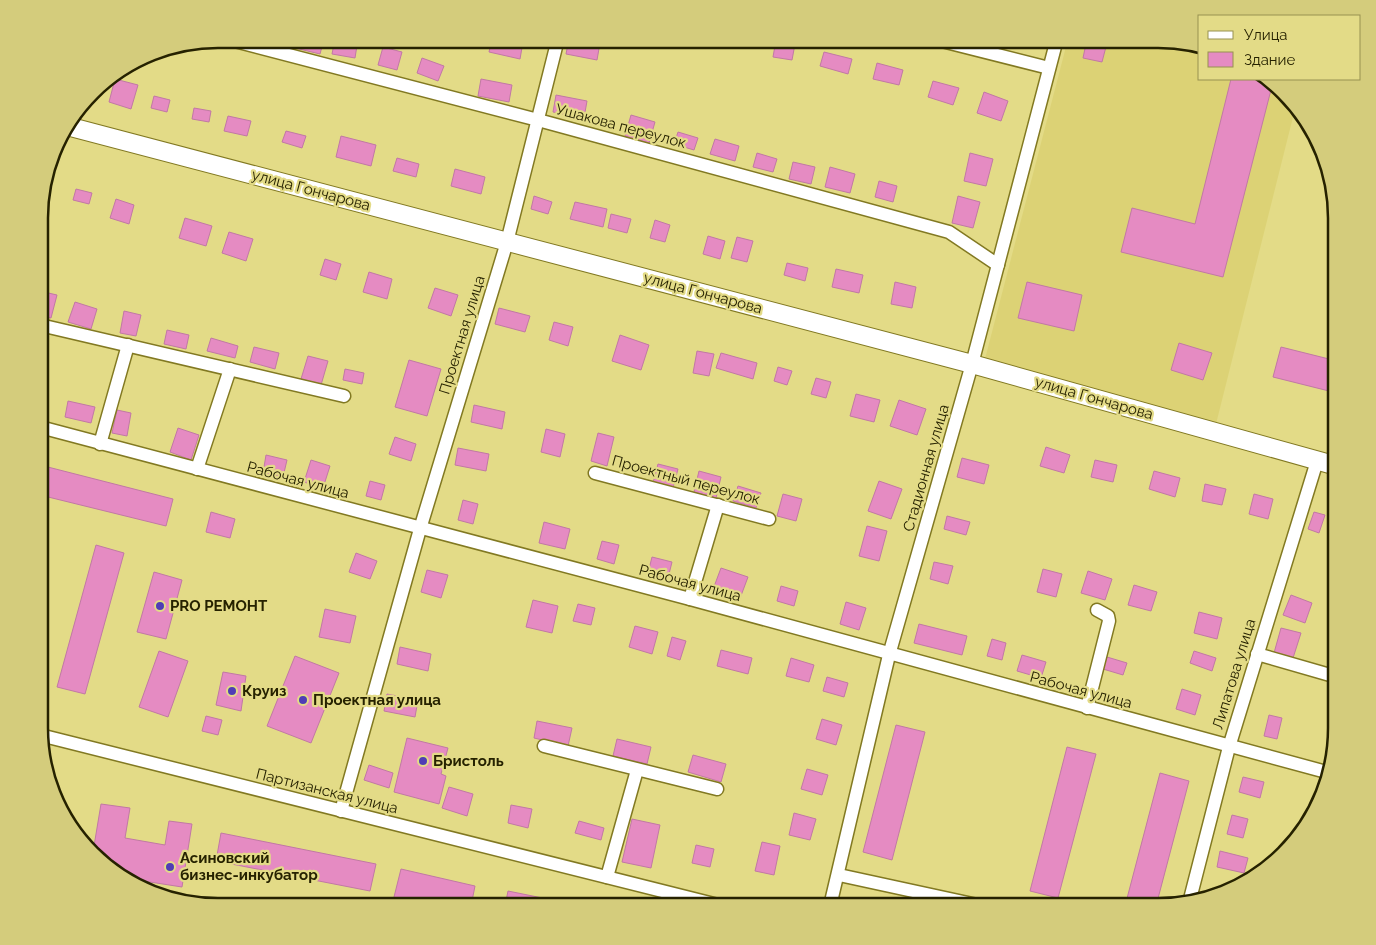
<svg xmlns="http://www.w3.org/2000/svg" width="1376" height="945" viewBox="0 0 1376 945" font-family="Raleway,sans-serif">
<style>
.built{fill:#dcd275}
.building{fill:#e58bc2;stroke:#c179a4}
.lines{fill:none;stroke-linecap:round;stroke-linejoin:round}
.street-casing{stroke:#827922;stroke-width:15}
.secondary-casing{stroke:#827922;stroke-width:20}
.street{stroke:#fff;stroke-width:12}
.secondary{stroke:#fff;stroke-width:18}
.poi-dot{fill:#4f3db5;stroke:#e3db87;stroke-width:2}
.labels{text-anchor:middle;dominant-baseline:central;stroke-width:4.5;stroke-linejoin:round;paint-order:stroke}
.street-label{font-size:15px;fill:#262200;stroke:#e3db87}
.poi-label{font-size:15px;font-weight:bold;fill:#262200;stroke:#e3db87;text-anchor:start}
.rim{fill:none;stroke:#262200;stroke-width:2.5}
</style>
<rect width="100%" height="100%" fill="#e3db87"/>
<path class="built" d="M 1068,39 L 1170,39 L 1200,45 L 1200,79 L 1270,79 L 1295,109 L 1216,424 L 985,359 Z"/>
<g class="building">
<path d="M 255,39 L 281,39 L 279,45 Z"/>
<path d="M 297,39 L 324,39 L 320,54 L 295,48 Z"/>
<path d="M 335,39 L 358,39 L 355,58 L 332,54 Z"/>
<path d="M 492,39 L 523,42 L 520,59 L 489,52 Z"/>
<path d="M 569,39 L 600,43 L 597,60 L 566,54 Z"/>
<path d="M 728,39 L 749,39 L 747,45 Z"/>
<path d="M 1087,39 L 1108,39 L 1102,62 L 1083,58 Z"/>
<path d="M 776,40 L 795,44 L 792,60 L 773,57 Z"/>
<path d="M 383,47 L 402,52 L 397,70 L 378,65 Z"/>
<path d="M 824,52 L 852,59 L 848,74 L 820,66 Z"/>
<path d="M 422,58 L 444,66 L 438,81 L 417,73 Z"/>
<path d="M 877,63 L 903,70 L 899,85 L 873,79 Z"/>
<path d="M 115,79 L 138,85 L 131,109 L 109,102 Z"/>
<path d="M 481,79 L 512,85 L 509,102 L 478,96 Z"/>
<path d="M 1231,79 L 1270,79 L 1273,82 L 1223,277 L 1121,252 L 1132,208 L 1195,224 Z"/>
<path d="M 933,81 L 959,88 L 953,105 L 928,97 Z"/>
<path d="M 984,92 L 1008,101 L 1001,121 L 977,113 Z"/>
<path d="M 556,95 L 587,101 L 584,118 L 553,112 Z"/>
<path d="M 154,96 L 170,100 L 167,112 L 151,108 Z"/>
<path d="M 194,108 L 211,111 L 209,122 L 192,119 Z"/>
<path d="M 631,115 L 655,122 L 649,143 L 625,136 Z"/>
<path d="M 228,116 L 251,121 L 247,136 L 224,131 Z"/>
<path d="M 286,131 L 306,136 L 302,148 L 282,142 Z"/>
<path d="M 678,132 L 698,138 L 694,150 L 674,144 Z"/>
<path d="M 341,136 L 376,145 L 371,166 L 336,157 Z"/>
<path d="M 715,139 L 739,146 L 735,161 L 710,154 Z"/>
<path d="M 757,153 L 777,159 L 773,172 L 753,167 Z"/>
<path d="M 970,153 L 993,159 L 986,186 L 964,181 Z"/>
<path d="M 397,158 L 419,164 L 416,177 L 393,171 Z"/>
<path d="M 793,162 L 815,167 L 811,184 L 789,179 Z"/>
<path d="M 830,167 L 855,174 L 850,193 L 825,187 Z"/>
<path d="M 455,169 L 485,177 L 481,194 L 451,186 Z"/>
<path d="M 879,181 L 897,186 L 893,202 L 875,197 Z"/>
<path d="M 76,189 L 92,193 L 89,204 L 73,200 Z"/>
<path d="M 534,196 L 552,202 L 548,214 L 531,209 Z"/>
<path d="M 958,196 L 980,202 L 973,228 L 952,223 Z"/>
<path d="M 116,199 L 134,205 L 129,224 L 110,218 Z"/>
<path d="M 575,202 L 607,209 L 603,227 L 570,219 Z"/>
<path d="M 611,214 L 631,219 L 627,233 L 608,228 Z"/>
<path d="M 185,218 L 212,226 L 206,246 L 179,238 Z"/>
<path d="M 655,220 L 670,225 L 665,242 L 650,238 Z"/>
<path d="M 229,232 L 253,239 L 246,261 L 222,253 Z"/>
<path d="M 708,236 L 725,241 L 720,259 L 703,254 Z"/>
<path d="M 737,237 L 753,241 L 747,262 L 731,258 Z"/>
<path d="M 325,259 L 341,264 L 336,280 L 320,275 Z"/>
<path d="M 787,263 L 808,268 L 805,281 L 784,275 Z"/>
<path d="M 836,269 L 863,275 L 859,293 L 832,287 Z"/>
<path d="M 369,272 L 392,279 L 387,299 L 363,292 Z"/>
<path d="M 895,282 L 916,287 L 912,308 L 891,304 Z"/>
<path d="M 1027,282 L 1082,295 L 1074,331 L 1018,318 Z"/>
<path d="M 435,288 L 458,295 L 451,316 L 428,308 Z"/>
<path d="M 40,291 L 57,295 L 51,318 L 40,316 Z"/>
<path d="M 75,302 L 97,309 L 91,329 L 68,322 Z"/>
<path d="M 499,308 L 530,316 L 525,332 L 495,324 Z"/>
<path d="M 124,311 L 141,315 L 136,336 L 120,333 Z"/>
<path d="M 554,322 L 573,327 L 568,346 L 549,340 Z"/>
<path d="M 167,330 L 189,335 L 186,349 L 164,344 Z"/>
<path d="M 620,335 L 649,345 L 641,370 L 612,361 Z"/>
<path d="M 211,338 L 238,346 L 235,358 L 207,351 Z"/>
<path d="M 1179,343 L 1212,353 L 1203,380 L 1171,370 Z"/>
<path d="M 254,347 L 279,353 L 275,369 L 250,362 Z"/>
<path d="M 1281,347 L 1337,361 L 1337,393 L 1273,377 Z"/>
<path d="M 697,351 L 714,354 L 709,376 L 693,373 Z"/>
<path d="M 721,353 L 757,363 L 753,379 L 716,368 Z"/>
<path d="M 308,356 L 328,361 L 321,385 L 301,379 Z"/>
<path d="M 409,360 L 441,369 L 427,416 L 395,407 Z"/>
<path d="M 778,367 L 792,371 L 787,385 L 774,381 Z"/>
<path d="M 345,369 L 364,373 L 362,384 L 343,380 Z"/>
<path d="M 816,378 L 831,382 L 826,398 L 811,394 Z"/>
<path d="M 856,394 L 880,400 L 874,422 L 850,416 Z"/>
<path d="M 899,400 L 926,409 L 917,435 L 890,426 Z"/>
<path d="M 68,401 L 95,407 L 91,423 L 65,417 Z"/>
<path d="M 474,405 L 505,412 L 502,429 L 471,422 Z"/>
<path d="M 117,410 L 131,413 L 127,436 L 112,433 Z"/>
<path d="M 178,428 L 199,435 L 191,460 L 170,452 Z"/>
<path d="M 546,429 L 565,434 L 560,457 L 541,452 Z"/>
<path d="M 598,433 L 614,437 L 607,466 L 591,461 Z"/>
<path d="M 395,437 L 416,444 L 411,461 L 389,454 Z"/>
<path d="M 1046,447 L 1070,455 L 1064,473 L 1040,466 Z"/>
<path d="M 458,448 L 489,454 L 486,471 L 455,465 Z"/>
<path d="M 266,455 L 287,460 L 283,477 L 263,473 Z"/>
<path d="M 962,458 L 989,465 L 984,484 L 957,477 Z"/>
<path d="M 311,460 L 330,466 L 323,488 L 304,482 Z"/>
<path d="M 1095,460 L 1117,465 L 1113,482 L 1091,477 Z"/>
<path d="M 658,464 L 678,469 L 673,488 L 653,483 Z"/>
<path d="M 40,465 L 173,499 L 166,526 L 40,495 Z"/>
<path d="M 699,471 L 721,477 L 716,498 L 694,492 Z"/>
<path d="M 1154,471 L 1180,478 L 1175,497 L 1149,489 Z"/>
<path d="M 370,481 L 385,485 L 381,500 L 366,496 Z"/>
<path d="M 879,481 L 902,489 L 891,519 L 868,511 Z"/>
<path d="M 1205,484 L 1226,489 L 1222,505 L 1202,501 Z"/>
<path d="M 738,486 L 761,493 L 756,508 L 733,501 Z"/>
<path d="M 783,494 L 802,499 L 796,521 L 777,516 Z"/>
<path d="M 1254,494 L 1273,499 L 1268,519 L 1249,514 Z"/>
<path d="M 463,500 L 478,504 L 473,524 L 458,520 Z"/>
<path d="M 211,512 L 235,519 L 230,538 L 206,532 Z"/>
<path d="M 1314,512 L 1325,515 L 1319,533 L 1308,529 Z"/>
<path d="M 947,516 L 970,522 L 966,535 L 944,529 Z"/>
<path d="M 544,522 L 570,529 L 565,549 L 539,543 Z"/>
<path d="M 867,526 L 887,531 L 879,561 L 859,556 Z"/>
<path d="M 602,541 L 619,545 L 614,564 L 597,559 Z"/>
<path d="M 96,545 L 124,553 L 85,694 L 57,687 Z"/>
<path d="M 356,553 L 377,561 L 370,579 L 349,572 Z"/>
<path d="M 652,557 L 672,562 L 668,578 L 648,573 Z"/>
<path d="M 934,562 L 953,566 L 948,584 L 930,579 Z"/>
<path d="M 721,568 L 748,577 L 739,601 L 712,592 Z"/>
<path d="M 1043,569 L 1062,574 L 1056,597 L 1037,592 Z"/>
<path d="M 427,570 L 448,575 L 441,598 L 421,592 Z"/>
<path d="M 1088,571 L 1112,579 L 1105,600 L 1081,593 Z"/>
<path d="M 154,572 L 182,580 L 166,639 L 137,632 Z"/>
<path d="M 1134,585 L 1157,592 L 1151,611 L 1128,605 Z"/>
<path d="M 781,586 L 798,591 L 794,606 L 777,601 Z"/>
<path d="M 1291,595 L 1312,603 L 1305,623 L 1283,615 Z"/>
<path d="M 533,600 L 558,606 L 552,633 L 526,627 Z"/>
<path d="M 846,602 L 866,608 L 859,630 L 840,624 Z"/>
<path d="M 578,604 L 595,608 L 591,625 L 573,621 Z"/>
<path d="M 325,609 L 356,616 L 350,643 L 319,637 Z"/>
<path d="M 1199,612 L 1222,618 L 1217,639 L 1194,633 Z"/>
<path d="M 919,624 L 967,636 L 962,655 L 914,643 Z"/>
<path d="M 635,626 L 658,632 L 652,654 L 629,647 Z"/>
<path d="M 1281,628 L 1301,633 L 1293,658 L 1274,653 Z"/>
<path d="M 672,637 L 686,641 L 680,660 L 667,656 Z"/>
<path d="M 992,639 L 1006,643 L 1002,660 L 987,656 Z"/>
<path d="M 400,647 L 431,654 L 428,671 L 397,664 Z"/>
<path d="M 721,650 L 752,658 L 748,674 L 717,666 Z"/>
<path d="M 159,651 L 188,661 L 168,717 L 139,707 Z"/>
<path d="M 1194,651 L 1216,658 L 1212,671 L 1190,663 Z"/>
<path d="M 1022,655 L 1046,662 L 1041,678 L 1017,671 Z"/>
<path d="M 295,656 L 339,673 L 311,743 L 267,726 Z"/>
<path d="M 1107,657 L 1127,663 L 1123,675 L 1103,669 Z"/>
<path d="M 791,658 L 814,665 L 809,682 L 786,676 Z"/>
<path d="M 223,672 L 246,676 L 241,711 L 216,705 Z"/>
<path d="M 827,677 L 848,683 L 844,697 L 823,691 Z"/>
<path d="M 1182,689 L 1201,695 L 1195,715 L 1176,709 Z"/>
<path d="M 387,694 L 418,700 L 415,717 L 384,711 Z"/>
<path d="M 1269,715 L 1282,718 L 1277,739 L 1264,736 Z"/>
<path d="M 206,716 L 222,720 L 218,735 L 202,731 Z"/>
<path d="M 822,719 L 842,725 L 836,745 L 816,739 Z"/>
<path d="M 537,721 L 572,728 L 568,746 L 534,738 Z"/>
<path d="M 896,725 L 925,732 L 892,860 L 863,852 Z"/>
<path d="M 407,738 L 448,748 L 441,774 L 446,776 L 439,804 L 394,792 Z"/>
<path d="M 617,739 L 651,747 L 647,764 L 613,756 Z"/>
<path d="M 1067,747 L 1096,754 L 1058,898 L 1030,891 Z"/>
<path d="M 693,755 L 726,764 L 721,782 L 688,772 Z"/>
<path d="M 369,765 L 393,773 L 389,788 L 364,780 Z"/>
<path d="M 807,769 L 828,775 L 822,795 L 801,789 Z"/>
<path d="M 1160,773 L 1189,781 L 1156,906 L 1125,906 Z"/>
<path d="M 1243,777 L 1264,782 L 1260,798 L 1239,792 Z"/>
<path d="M 449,787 L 473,794 L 467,816 L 442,808 Z"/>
<path d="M 101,804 L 130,808 L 125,838 L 165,845 L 169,821 L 192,824 L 182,887 L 124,878 L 109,869 L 93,852 Z"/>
<path d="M 511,805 L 532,809 L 528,828 L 508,823 Z"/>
<path d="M 794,813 L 816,819 L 810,840 L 789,835 Z"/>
<path d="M 1232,815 L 1248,819 L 1243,838 L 1227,834 Z"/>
<path d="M 632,819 L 660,825 L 651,868 L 622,862 Z"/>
<path d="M 579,821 L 604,828 L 601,840 L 575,833 Z"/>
<path d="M 221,833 L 376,864 L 370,891 L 216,861 Z"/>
<path d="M 762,842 L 780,846 L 774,875 L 755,871 Z"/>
<path d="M 696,845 L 714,849 L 710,867 L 692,863 Z"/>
<path d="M 1220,851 L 1248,858 L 1244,873 L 1217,867 Z"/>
<path d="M 401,869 L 475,886 L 471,906 L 392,905 Z"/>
<path d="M 508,891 L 572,904 L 572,906 L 505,906 Z"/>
</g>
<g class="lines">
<g class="street-casing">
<g id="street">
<path d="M 227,39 L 538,120 L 949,232 L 998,265"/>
<path d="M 934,39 L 1049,68"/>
<path d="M 40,325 L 344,396"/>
<path d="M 40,427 L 690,599 L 1330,773"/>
<path d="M 100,444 L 128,345"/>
<path d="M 197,469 L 230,369"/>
<path d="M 595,473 L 769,519"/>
<path d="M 690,599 L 718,505"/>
<path d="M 1257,654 L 1337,677"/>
<path d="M 1087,708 L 1109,621 L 1108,616 L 1097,610"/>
<path d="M 40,735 L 722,906"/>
<path d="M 544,746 L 717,789"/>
<path d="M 341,811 L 420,529 L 507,242 L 558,39"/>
<path d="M 839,875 L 982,906"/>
<path d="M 607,877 L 637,770"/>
<path d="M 1190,899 L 1229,747 L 1317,461"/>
<path d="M 830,906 L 889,655 L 972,364 L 1057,39"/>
</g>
</g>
<g class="secondary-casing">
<path id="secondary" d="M 67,126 L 972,364 L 1337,466"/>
</g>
<use href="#street" class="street"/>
<use href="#secondary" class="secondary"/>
</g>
<g class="poi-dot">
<circle cx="160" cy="606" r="5"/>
<circle cx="232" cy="691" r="5"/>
<circle cx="303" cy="700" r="5"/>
<circle cx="423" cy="761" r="5"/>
<circle cx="170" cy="867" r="5"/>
</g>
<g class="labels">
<g class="street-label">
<text transform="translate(621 126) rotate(15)">Ушакова переулок</text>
<text transform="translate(311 190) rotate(15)">улица Гончарова</text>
<text transform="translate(703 293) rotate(15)">улица Гончарова</text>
<text transform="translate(462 335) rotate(-73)">Проектная улица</text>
<text transform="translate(1094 398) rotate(16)">улица Гончарова</text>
<text transform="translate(926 468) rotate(-74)">Стадионная улица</text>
<text transform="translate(298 480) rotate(15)">Рабочая улица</text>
<text transform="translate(686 480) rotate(15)">Проектный переулок</text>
<text transform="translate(690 583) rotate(15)">Рабочая улица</text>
<text transform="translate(1234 674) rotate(-73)">Липатова улица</text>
<text transform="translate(1081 690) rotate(15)">Рабочая улица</text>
<text transform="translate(327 791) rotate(14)">Партизанская улица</text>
</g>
<g class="poi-label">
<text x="170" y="606">PRO РЕМОНТ</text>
<text x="242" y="691">Круиз</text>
<text x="313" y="700">Проектная улица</text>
<text x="433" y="761">Бристоль</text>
<text x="180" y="858">Асиновский<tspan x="180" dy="17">бизнес-инкубатор</tspan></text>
</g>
</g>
<path d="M0 0H1376V945H0ZM218 48H1158A170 170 0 0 1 1328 218V728A170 170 0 0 1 1158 898H218A170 170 0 0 1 48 728V218A170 170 0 0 1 218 48Z" fill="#d4cc7c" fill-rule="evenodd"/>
<path class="rim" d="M218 48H1158A170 170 0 0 1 1328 218V728A170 170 0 0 1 1158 898H218A170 170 0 0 1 48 728V218A170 170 0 0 1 218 48Z"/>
<rect x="1198" y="15" width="162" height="65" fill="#e3db87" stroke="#979151"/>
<rect x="1208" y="31" width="25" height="8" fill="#ffffff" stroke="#979151"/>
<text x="1244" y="40" font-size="15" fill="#262200">Улица</text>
<rect x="1208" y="52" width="25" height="15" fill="#e58bc2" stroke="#979151"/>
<text x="1244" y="65" font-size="15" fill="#262200">Здание</text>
</svg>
